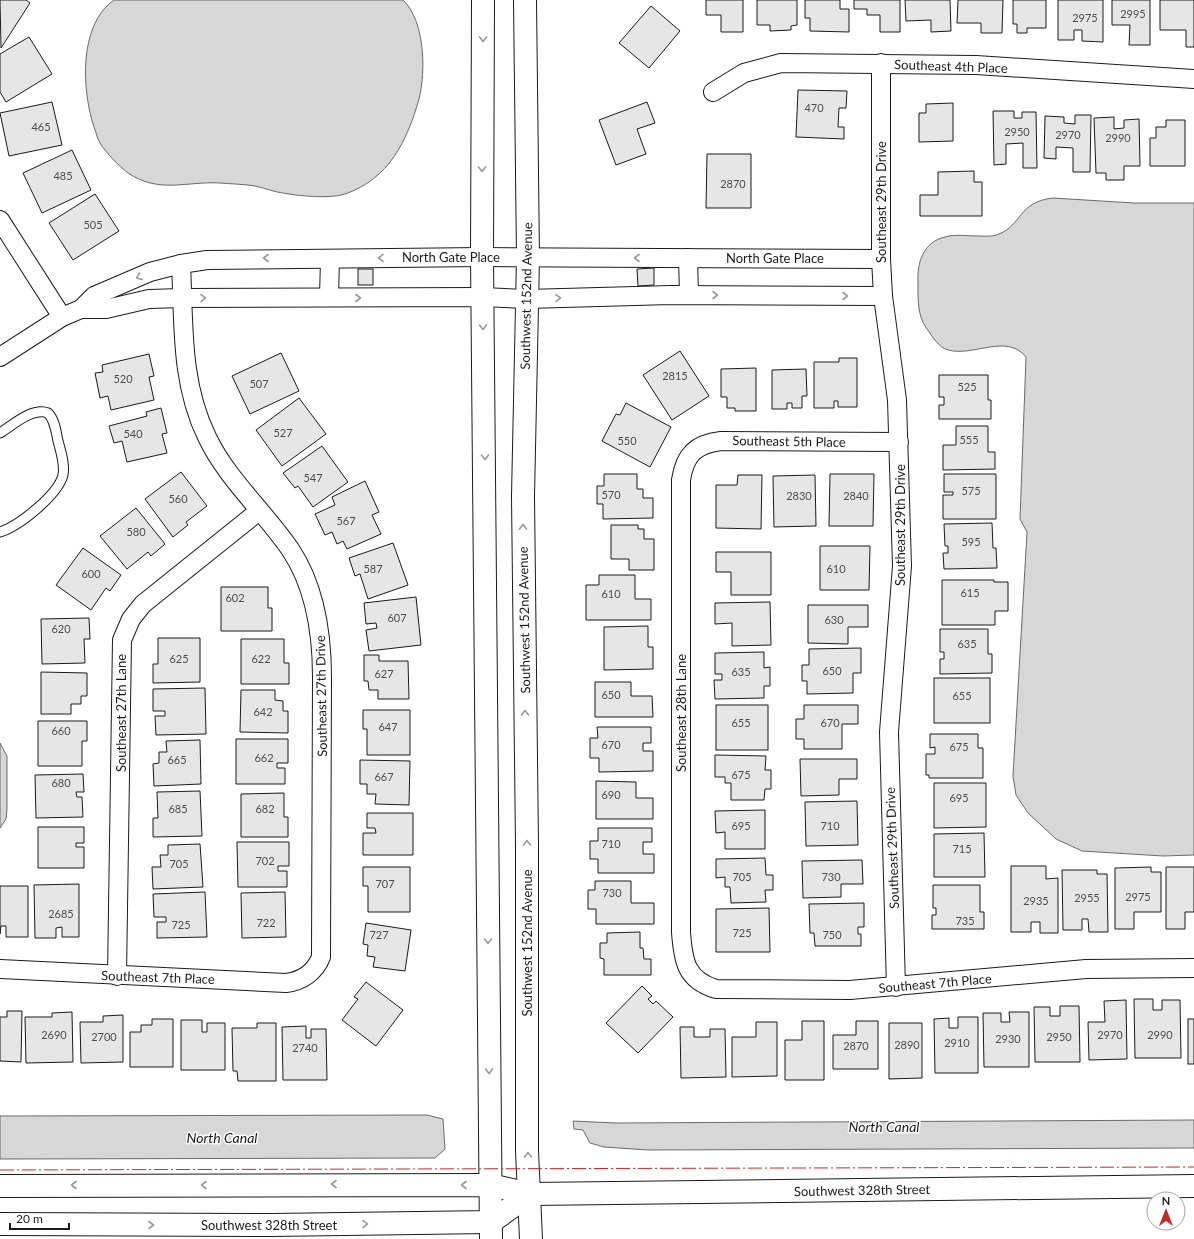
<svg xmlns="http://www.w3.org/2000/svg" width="1194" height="1239" viewBox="0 0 1194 1239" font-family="Lato,sans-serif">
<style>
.water{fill:#d7d7d7;stroke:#6a6a6a}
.building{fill:#e6e6e6;stroke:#1a1a1a}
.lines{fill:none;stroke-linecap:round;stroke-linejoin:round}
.service-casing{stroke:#1a1a1a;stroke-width:11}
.minor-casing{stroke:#1a1a1a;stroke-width:20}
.tertiary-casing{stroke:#1a1a1a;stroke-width:24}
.service{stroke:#fff;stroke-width:9}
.minor{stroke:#fff;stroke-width:18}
.tertiary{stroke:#fff;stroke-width:22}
.power{stroke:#c62828;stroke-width:1;stroke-dasharray:14 3 2 3;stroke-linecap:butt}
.oneway{stroke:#989898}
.labels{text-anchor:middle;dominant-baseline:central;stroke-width:3;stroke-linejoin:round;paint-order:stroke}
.number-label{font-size:11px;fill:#4d4d4d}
.street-label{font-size:13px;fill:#1a1a1a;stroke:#fff}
.water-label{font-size:14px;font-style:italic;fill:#1a1a1a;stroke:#fff}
</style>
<rect width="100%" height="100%" fill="#fff"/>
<g class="water">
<path d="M 114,0 L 403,0 C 425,21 426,71 419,99 C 407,141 389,179 345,194 C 330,199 299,196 283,193 C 274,192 265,188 255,186 C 243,184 231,184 220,183 C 187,181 159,194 128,173 C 119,166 106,153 100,143 C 97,138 96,132 94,127 C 82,91 78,25 114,0 Z"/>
<path d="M 1053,198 L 1134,203 L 1194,203 L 1194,855 L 1163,856 L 1082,851 L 1056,839 L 1028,813 L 1016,795 L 1013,776 L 1027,532 L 1020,519 L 1026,357 C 1007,333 973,357 948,350 C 939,348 932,336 927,329 C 917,316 918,298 918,282 C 917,263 923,242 945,237 C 954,234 968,236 978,236 C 984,236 993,237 999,234 C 1022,225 1018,202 1053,198 Z"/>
<path d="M 0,743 L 7,756 L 7,809 L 6,819 L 0,828 Z"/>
<path d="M 427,1115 L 443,1119 L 445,1149 L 435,1158 L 0,1159 L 0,1116 Z"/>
<path d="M 1194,1120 L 1194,1148 L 648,1150 L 604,1147 L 590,1143 L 583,1130 L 574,1129 L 573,1121 L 616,1123 Z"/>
</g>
<g class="building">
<path d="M 0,0 L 26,0 L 30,3 L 1,48 Z"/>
<path d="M 706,0 L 743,0 L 743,32 L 721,32 L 721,15 L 706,15 Z"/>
<path d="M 757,0 L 797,0 L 797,25 L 791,26 L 791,30 L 770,31 L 770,25 L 757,25 Z"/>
<path d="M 805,0 L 840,0 L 840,9 L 849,9 L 849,32 L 810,31 L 810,18 L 805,18 Z"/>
<path d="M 854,0 L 900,0 L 900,32 L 880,32 L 880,15 L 867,15 L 867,9 L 854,9 Z"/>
<path d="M 905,0 L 950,0 L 951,31 L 931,32 L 931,20 L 906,21 Z"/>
<path d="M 958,0 L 1003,0 L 1002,33 L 981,33 L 981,23 L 957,23 Z"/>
<path d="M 1013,0 L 1046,0 L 1046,28 L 1027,28 L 1027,33 L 1017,33 L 1017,24 L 1013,24 Z"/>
<path d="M 1058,0 L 1103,0 L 1103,42 L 1082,41 L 1082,30 L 1074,30 L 1074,40 L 1058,40 Z"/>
<path d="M 1112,0 L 1150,0 L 1150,45 L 1129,45 L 1130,25 L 1112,25 Z"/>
<path d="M 1160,0 L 1194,0 L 1194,47 L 1186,47 L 1186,30 L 1160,30 Z"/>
<path d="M 651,6 L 680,31 L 649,68 L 619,43 Z"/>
<path d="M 29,37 L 52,74 L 6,102 L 0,92 L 0,54 Z"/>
<path d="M 798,90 L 847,91 L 846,108 L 839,108 L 838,127 L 844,127 L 844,139 L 796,137 Z"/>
<path d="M 52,102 L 62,145 L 9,156 L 0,113 Z"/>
<path d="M 647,102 L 655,123 L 637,129 L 646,154 L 616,165 L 599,120 Z"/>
<path d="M 953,103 L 953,141 L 919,142 L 919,113 L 926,113 L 926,104 Z"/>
<path d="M 993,111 L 1014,111 L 1014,118 L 1022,118 L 1022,112 L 1036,112 L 1037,168 L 1023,168 L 1023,143 L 1006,144 L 1006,164 L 994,165 Z"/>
<path d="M 1075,115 L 1091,115 L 1090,172 L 1073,172 L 1073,148 L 1056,147 L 1056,159 L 1044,158 L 1045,116 L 1064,117 L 1064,123 L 1075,124 Z"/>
<path d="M 1114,117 L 1114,129 L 1124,128 L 1124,120 L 1139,119 L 1140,166 L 1124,166 L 1124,180 L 1106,180 L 1106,173 L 1096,173 L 1094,118 Z"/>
<path d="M 1166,120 L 1185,120 L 1185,166 L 1150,166 L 1150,138 L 1156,138 L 1156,127 L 1166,127 Z"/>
<path d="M 72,150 L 91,190 L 42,213 L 23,173 Z"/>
<path d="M 707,154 L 751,154 L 751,208 L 706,208 Z"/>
<path d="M 974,171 L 974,182 L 982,182 L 982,216 L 920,216 L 920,195 L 938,195 L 938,172 Z"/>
<path d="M 95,194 L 119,231 L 73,260 L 49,223 Z"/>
<path d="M 654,268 L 654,285 L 638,286 L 637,269 Z"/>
<rect x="358" y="269" width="15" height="16"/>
<path d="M 680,351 L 709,396 L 672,420 L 643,375 Z"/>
<path d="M 281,353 L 299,391 L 250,414 L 232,376 Z"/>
<path d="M 149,354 L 154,376 L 149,377 L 154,400 L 111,410 L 108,396 L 100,398 L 95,373 L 103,372 L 102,365 Z"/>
<path d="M 839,358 L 857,358 L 857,407 L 838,407 L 838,401 L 834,401 L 834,408 L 814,408 L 814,362 L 839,362 Z"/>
<path d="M 756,368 L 756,411 L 735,411 L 735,408 L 727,408 L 727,397 L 721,397 L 721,369 Z"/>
<path d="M 806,369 L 807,396 L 802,396 L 802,408 L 792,408 L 792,403 L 787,403 L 787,409 L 772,409 L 772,370 Z"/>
<path d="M 939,375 L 988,375 L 988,400 L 991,400 L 991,419 L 939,419 L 939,405 L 944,405 L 944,397 L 939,397 Z"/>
<path d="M 299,398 L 326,434 L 282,466 L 256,430 Z"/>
<path d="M 626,403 L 671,427 L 650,467 L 602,441 L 616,414 L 620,415 Z"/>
<path d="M 161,408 L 167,433 L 162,434 L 167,453 L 127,462 L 122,441 L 114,443 L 109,426 L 147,416 L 146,412 Z"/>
<path d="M 956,426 L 988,426 L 988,452 L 995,452 L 995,469 L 943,470 L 943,445 L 956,445 Z"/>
<path d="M 322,446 L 348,482 L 313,507 L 298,486 L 295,488 L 283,473 Z"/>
<path d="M 181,472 L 207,506 L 186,522 L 188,525 L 173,537 L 145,499 Z"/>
<path d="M 604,474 L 637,474 L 637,489 L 643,489 L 643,498 L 653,498 L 653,518 L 603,519 L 603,504 L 597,504 L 597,486 L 604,486 Z"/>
<path d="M 830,474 L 874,474 L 873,526 L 829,526 Z"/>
<path d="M 944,474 L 996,474 L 996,519 L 943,519 L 943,495 L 953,495 L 953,492 L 944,492 Z"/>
<path d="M 738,475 L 762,475 L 761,529 L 716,528 L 716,485 L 737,485 Z"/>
<path d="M 815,475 L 816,526 L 774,527 L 773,476 Z"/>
<path d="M 365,481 L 379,512 L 372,515 L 381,534 L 347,549 L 343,541 L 337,544 L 332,532 L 325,535 L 315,514 L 335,505 L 332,497 Z"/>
<path d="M 136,508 L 165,544 L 151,556 L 148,552 L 127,569 L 100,536 Z"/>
<path d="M 992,523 L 993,548 L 996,548 L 997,568 L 944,569 L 943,553 L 948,553 L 948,546 L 945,546 L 944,524 Z"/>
<path d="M 611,525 L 638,525 L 638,529 L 644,529 L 644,539 L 654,539 L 654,570 L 629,570 L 629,559 L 611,559 Z"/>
<path d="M 393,543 L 408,585 L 368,599 L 360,574 L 355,576 L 349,558 Z"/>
<path d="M 820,546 L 870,546 L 869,590 L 820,590 Z"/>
<path d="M 83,548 L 121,575 L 110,591 L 106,588 L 91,610 L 56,585 Z"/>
<path d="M 716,552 L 771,552 L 771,595 L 731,595 L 731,572 L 716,572 Z"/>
<path d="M 599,575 L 635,575 L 635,599 L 651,599 L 651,620 L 586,620 L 586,585 L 599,585 Z"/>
<path d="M 942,580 L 994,580 L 994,582 L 1008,582 L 1008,611 L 995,611 L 995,625 L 942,625 Z"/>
<path d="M 221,587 L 268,587 L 268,608 L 272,608 L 272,631 L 221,631 Z"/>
<path d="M 416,597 L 421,645 L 369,651 L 366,630 L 377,628 L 376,623 L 366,624 L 364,603 Z"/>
<path d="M 770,602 L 771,645 L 732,646 L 732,623 L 715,624 L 715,603 Z"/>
<path d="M 808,605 L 868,605 L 868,627 L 848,627 L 848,644 L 808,643 Z"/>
<path d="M 89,618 L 90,639 L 84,639 L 85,663 L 42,664 L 41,619 Z"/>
<path d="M 648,626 L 648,647 L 653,647 L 653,669 L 604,670 L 604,627 Z"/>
<path d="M 940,629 L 988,629 L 988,654 L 992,654 L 992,673 L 940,674 L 940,659 L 944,659 L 944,652 L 940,652 Z"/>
<path d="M 158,638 L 200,638 L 200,682 L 153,683 L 153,664 L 158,664 Z"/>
<path d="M 241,639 L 284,639 L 284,663 L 289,663 L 289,684 L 241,684 Z"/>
<path d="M 861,648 L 861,673 L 853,673 L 853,693 L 807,694 L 807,681 L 802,681 L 802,665 L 809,665 L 809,649 Z"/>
<path d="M 764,652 L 764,668 L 770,667 L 770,686 L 764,686 L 764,698 L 715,699 L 714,680 L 722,680 L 722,674 L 715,674 L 715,653 Z"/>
<path d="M 364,655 L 379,655 L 379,661 L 408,661 L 409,699 L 378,699 L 378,690 L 369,690 L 368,681 L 364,681 Z"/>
<path d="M 41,672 L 87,673 L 87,696 L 81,696 L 81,704 L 71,704 L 71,714 L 41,714 Z"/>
<rect x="934" y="678" width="56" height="45"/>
<path d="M 595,682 L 631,682 L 631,696 L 652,696 L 653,717 L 595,717 Z"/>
<path d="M 205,688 L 206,734 L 156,735 L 155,716 L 165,716 L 165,711 L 153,711 L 153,689 Z"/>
<path d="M 241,690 L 275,690 L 275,700 L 283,701 L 283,711 L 288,711 L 288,733 L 240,732 Z"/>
<rect x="716" y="705" width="52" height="45"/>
<path d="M 804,705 L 858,705 L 858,724 L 842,724 L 842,749 L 804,749 L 804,739 L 796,739 L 796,719 L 804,719 Z"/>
<path d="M 363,710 L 410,710 L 410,755 L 367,755 L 367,729 L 363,729 Z"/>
<path d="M 38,721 L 87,721 L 87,741 L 82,741 L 82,766 L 38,766 Z"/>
<path d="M 597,727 L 651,727 L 651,743 L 643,743 L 643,751 L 653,751 L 653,771 L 599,772 L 599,758 L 590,758 L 590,738 L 598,738 Z"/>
<path d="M 930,734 L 978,734 L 978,748 L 983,748 L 983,778 L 929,778 L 929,775 L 926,775 L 926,754 L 935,754 L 935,747 L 930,748 Z"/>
<path d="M 236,739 L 288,739 L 288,763 L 277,763 L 277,768 L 285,768 L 285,784 L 236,784 Z"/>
<path d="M 200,740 L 201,784 L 154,786 L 153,764 L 159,763 L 159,752 L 167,752 L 166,741 Z"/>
<path d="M 715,755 L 766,756 L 765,770 L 771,770 L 771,789 L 765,789 L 764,800 L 731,800 L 731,783 L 725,783 L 725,777 L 715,777 Z"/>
<path d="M 800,759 L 857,759 L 857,779 L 839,779 L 839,795 L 801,796 Z"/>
<path d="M 360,760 L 410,761 L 409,805 L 375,804 L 376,794 L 367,794 L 367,784 L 360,784 Z"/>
<path d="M 83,774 L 84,792 L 76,792 L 77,797 L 82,797 L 83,817 L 36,818 L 35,775 Z"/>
<path d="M 596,781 L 636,782 L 636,798 L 653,798 L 653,819 L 596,819 Z"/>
<path d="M 934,783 L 986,783 L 986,827 L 934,828 Z"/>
<path d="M 200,791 L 202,836 L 153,837 L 153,818 L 158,818 L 157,792 Z"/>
<path d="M 284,793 L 284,817 L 288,817 L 288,837 L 241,837 L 241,794 Z"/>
<path d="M 857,801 L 858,845 L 806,846 L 805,802 Z"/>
<path d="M 765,810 L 765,849 L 725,849 L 725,832 L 716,833 L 715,811 Z"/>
<path d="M 367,813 L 413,813 L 413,855 L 363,855 L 363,833 L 376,833 L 375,828 L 367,828 Z"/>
<path d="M 38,827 L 84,827 L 84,843 L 76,843 L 76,847 L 84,847 L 84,868 L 38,868 Z"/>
<path d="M 598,828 L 652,828 L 652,842 L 643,842 L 643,854 L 654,854 L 654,873 L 598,873 L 598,859 L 590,859 L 590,841 L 598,841 Z"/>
<path d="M 984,833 L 985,877 L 934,877 L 934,834 Z"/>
<path d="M 237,842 L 289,842 L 289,866 L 278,866 L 278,871 L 287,871 L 287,887 L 238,887 Z"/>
<path d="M 200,844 L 203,887 L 153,889 L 152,867 L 161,867 L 160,855 L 168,855 L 168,845 Z"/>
<path d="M 765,858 L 766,875 L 773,875 L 773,890 L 765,890 L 766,902 L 731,903 L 730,887 L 725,887 L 725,877 L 716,878 L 716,859 Z"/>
<path d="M 862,860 L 863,884 L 841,884 L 841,897 L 803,898 L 802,861 Z"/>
<path d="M 1011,866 L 1046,866 L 1046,879 L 1058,878 L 1058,933 L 1040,933 L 1040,922 L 1031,922 L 1031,932 L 1011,932 Z"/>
<path d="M 363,867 L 410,867 L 410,912 L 368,912 L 368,886 L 363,886 Z"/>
<path d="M 1151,867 L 1151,872 L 1161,872 L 1161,912 L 1134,912 L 1134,929 L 1115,929 L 1115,868 Z"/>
<path d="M 1166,867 L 1194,867 L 1194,912 L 1185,912 L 1185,929 L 1166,929 Z"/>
<path d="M 1062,870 L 1097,870 L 1097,874 L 1107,874 L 1108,932 L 1089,932 L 1088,919 L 1082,919 L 1082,930 L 1063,930 Z"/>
<path d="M 595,881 L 631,881 L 631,903 L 654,903 L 654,924 L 596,924 L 596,909 L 588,909 L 588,890 L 595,890 Z"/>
<path d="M 79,884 L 79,937 L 62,937 L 62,927 L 56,928 L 56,938 L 35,938 L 34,885 Z"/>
<path d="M 933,885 L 980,885 L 980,912 L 984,912 L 984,929 L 932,929 L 932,915 L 936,915 L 936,908 L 933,908 Z"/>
<path d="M 0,886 L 28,886 L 28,937 L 6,937 L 6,926 L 1,926 L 0,934 Z"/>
<path d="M 205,892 L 207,937 L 157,938 L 157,922 L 166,922 L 166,917 L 154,917 L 153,894 Z"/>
<path d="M 285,892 L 286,937 L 242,938 L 241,893 Z"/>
<path d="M 864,903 L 864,927 L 858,927 L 858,934 L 861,934 L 861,946 L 815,946 L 814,933 L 810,933 L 809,904 Z"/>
<path d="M 769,908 L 770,952 L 716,952 L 716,909 Z"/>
<path d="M 366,923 L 411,930 L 405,971 L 373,967 L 375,957 L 367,956 L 368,945 L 363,944 Z"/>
<path d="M 640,932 L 640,948 L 643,948 L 644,959 L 651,959 L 651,975 L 604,975 L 604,959 L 600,958 L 600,943 L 607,943 L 607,933 Z"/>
<path d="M 366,982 L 403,1010 L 376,1046 L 342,1020 L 358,999 L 354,997 Z"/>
<path d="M 642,986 L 652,996 L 648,999 L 653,1004 L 656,1001 L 673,1017 L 638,1053 L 606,1023 Z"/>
<path d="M 1134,999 L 1153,999 L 1153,1010 L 1162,1010 L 1162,1000 L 1180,1000 L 1181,1058 L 1135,1058 Z"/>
<path d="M 1126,1000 L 1127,1059 L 1089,1060 L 1088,1022 L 1105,1022 L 1104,1001 Z"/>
<path d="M 1060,1006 L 1079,1006 L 1080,1062 L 1035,1062 L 1034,1007 L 1050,1007 L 1050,1016 L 1060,1016 Z"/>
<path d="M 7,1011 L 22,1011 L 21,1062 L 0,1061 L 0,1017 L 7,1017 Z"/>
<path d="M 72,1012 L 73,1062 L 26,1063 L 25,1017 L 52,1017 L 52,1013 Z"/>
<path d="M 1009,1012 L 1029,1012 L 1029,1067 L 984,1067 L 983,1013 L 1001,1013 L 1001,1022 L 1010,1022 Z"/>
<path d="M 123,1015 L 123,1062 L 81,1063 L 80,1022 L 103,1022 L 103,1016 Z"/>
<path d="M 958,1017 L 978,1017 L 978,1073 L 935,1073 L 934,1019 L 949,1018 L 949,1028 L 958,1028 Z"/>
<path d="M 152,1019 L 173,1019 L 173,1067 L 130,1067 L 130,1032 L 141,1032 L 141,1025 L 152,1025 Z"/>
<rect x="1188" y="1019" width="6" height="45"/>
<path d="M 181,1020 L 202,1020 L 202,1032 L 207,1032 L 207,1023 L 225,1023 L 225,1070 L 181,1070 Z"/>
<path d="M 802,1021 L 824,1021 L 824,1080 L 785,1080 L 785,1040 L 802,1040 Z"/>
<path d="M 856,1021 L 878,1021 L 878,1069 L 833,1069 L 833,1035 L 856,1035 Z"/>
<path d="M 756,1022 L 777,1022 L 777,1076 L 732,1077 L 732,1037 L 756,1037 Z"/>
<path d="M 257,1023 L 276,1023 L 276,1081 L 238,1081 L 237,1071 L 233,1071 L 232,1028 L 257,1028 Z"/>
<path d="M 889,1023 L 922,1023 L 922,1078 L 889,1079 Z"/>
<path d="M 306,1026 L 306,1038 L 311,1038 L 311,1029 L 326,1029 L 327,1080 L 283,1080 L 282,1027 Z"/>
<path d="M 680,1027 L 694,1027 L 694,1037 L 710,1037 L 710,1029 L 725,1029 L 726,1077 L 681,1078 Z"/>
</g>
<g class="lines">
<g class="service-casing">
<path id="service" d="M 0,433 C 13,425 32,407 48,413 C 55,420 56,432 58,441 C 61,452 65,464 63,475 C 58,495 19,526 0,532"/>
</g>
<g class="minor-casing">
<g id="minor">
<path d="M 881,63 L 881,259 L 883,296 L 897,400 L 902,566 L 889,732 L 896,987"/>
<path d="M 713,92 L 744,73 L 781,63 L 976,65 L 1194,79"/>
<path d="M 0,220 L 62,317"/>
<path d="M 688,258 L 689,295"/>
<path d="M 329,297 L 330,259"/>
<path d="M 81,309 L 106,309 L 149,299 L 182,298 L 483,297 L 527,299 L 671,295 L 883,296"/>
<path d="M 0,357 L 62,317 L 81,309 L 94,296 L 150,272 L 181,264 L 207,260 L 482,257 L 881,259"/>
<path d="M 899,442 L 721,441 C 696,444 685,454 681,480 L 681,932 C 683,961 686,980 716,989 L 850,990 L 1086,969 L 1194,968"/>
<path d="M 0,969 L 286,983 C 302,981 315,972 321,957 L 322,677 C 322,633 315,586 290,549 C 263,510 227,479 207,437 C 180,382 184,323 181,264"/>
<path d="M 117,976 L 122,640 L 131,619 L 143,604 L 259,511"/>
</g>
</g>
<g class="tertiary-casing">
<g id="tertiary">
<path d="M 483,0 L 482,257 L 491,1239"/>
<path d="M 525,0 L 528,258 L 523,496 L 527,846 L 527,1151 L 531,1239"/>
<path d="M 0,1186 L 490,1185 L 530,1194 L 1194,1186"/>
<path d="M 0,1224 L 271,1225 L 491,1222 L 530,1194"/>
</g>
</g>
<use href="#service" class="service"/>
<use href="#minor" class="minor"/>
<use href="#tertiary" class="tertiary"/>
<path class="power" d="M 0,1170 L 1194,1167"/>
</g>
<defs><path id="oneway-chevron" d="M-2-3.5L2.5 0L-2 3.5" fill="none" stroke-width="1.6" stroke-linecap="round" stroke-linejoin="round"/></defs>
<g class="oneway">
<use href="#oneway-chevron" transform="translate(483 39) rotate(90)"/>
<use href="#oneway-chevron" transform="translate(482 169) rotate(90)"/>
<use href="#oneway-chevron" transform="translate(266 258) rotate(-180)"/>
<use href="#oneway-chevron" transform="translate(381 258) rotate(179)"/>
<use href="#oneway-chevron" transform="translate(637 258) rotate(-180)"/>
<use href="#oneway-chevron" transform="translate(139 277) rotate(157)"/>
<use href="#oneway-chevron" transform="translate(715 295)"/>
<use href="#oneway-chevron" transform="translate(845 296)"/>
<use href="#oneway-chevron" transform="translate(203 298) rotate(-1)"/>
<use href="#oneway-chevron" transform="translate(358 298)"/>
<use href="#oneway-chevron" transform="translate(558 298) rotate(-1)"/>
<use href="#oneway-chevron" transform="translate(483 327) rotate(89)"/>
<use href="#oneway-chevron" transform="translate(485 457) rotate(89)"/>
<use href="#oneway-chevron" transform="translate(523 527) rotate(-91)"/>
<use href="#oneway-chevron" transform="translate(525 713) rotate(-91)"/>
<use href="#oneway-chevron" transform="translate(527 843) rotate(-91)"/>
<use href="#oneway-chevron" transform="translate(488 941) rotate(90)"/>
<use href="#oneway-chevron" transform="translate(489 1071) rotate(90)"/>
<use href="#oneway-chevron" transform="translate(528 1155) rotate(-91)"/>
<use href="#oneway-chevron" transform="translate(334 1184) rotate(180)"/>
<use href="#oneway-chevron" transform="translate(74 1185) rotate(180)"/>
<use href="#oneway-chevron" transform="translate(204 1185) rotate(180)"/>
<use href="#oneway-chevron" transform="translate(464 1185) rotate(-180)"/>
<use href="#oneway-chevron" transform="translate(365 1224) rotate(-1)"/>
<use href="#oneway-chevron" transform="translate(151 1225)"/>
</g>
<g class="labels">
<g class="number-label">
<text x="1133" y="13">2995</text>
<text x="1085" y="17">2975</text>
<text x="814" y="107">470</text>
<text x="41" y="126">465</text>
<text x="1017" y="131">2950</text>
<text x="1068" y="134">2970</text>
<text x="1118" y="137">2990</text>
<text x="63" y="175">485</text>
<text x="733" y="183">2870</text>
<text x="93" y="224">505</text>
<text x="675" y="375">2815</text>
<text x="123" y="378">520</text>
<text x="259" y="383">507</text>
<text x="967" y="386">525</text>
<text x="283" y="432">527</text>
<text x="133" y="433">540</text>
<text x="969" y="439">555</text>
<text x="627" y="440">550</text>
<text x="313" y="477">547</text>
<text x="971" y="490">575</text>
<text x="611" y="494">570</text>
<text x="799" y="495">2830</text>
<text x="856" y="495">2840</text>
<text x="178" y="498">560</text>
<text x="346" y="520">567</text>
<text x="136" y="531">580</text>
<text x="971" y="541">595</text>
<text x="373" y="568">587</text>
<text x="836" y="568">610</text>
<text x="91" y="573">600</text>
<text x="970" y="592">615</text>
<text x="611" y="593">610</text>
<text x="235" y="597">602</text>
<text x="397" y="617">607</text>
<text x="834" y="619">630</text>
<text x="61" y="628">620</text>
<text x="967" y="643">635</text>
<text x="179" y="658">625</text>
<text x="261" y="658">622</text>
<text x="832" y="670">650</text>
<text x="741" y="671">635</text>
<text x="384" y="673">627</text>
<text x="611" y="694">650</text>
<text x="962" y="695">655</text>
<text x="263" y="711">642</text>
<text x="741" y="722">655</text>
<text x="830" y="722">670</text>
<text x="388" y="726">647</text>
<text x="61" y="730">660</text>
<text x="611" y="744">670</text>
<text x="959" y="746">675</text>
<text x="264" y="757">662</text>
<text x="177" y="759">665</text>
<text x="741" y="774">675</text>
<text x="384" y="776">667</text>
<text x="61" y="782">680</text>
<text x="611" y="794">690</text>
<text x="959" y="797">695</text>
<text x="178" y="808">685</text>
<text x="265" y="808">682</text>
<text x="741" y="825">695</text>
<text x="830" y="825">710</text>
<text x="611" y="843">710</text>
<text x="962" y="848">715</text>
<text x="265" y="860">702</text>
<text x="179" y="863">705</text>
<text x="742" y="876">705</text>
<text x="831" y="876">730</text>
<text x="385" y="883">707</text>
<text x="612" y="892">730</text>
<text x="1138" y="896">2975</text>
<text x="1087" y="897">2955</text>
<text x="1036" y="900">2935</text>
<text x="61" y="913">2685</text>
<text x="965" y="920">735</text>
<text x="266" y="922">722</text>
<text x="181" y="924">725</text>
<text x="742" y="932">725</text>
<text x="379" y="934">727</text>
<text x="832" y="934">750</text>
<text x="54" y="1034">2690</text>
<text x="1110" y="1034">2970</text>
<text x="1160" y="1034">2990</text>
<text x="104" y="1036">2700</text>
<text x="1059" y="1036">2950</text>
<text x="1008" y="1038">2930</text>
<text x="957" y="1042">2910</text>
<text x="907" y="1044">2890</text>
<text x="856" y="1045">2870</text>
<text x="305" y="1047">2740</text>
</g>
<g class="street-label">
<text transform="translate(951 66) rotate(2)">Southeast 4th Place</text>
<text transform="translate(881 202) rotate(-90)">Southeast 29th Drive</text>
<text x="451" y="257">North Gate Place</text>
<text x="775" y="258">North Gate Place</text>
<text transform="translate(526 296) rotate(-89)">Southwest 152nd Avenue</text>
<text transform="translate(789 441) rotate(1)">Southeast 5th Place</text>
<text transform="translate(900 525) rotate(-90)">Southeast 29th Drive</text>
<text transform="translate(524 620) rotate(-91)">Southwest 152nd Avenue</text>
<text transform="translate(321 696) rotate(-91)">Southeast 27th Drive</text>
<text transform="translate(121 713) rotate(-90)">Southeast 27th Lane</text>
<text transform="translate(681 713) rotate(-90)">Southeast 28th Lane</text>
<text transform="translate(892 848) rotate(-92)">Southeast 29th Drive</text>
<text transform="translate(527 943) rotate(-90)">Southwest 152nd Avenue</text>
<text transform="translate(158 977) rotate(2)">Southeast 7th Place</text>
<text transform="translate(935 983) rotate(-5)">Southeast 7th Place</text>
<text transform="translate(862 1190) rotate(-1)">Southwest 328th Street</text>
<text x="269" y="1225">Southwest 328th Street</text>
</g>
<g class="water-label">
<text x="884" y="1126">North Canal</text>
<text x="222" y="1137">North Canal</text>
</g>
</g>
<g transform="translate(1166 1211)"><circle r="19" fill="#ffffff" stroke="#a3a3a3"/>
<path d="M0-3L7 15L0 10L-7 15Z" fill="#c62828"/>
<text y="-6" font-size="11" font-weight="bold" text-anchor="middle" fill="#1a1a1a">N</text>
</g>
<path d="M10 1223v6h59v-6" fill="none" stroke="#1a1a1a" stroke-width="2"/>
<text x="16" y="1223" font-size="12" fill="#1a1a1a" stroke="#ffffff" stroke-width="3" paint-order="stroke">20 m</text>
</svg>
